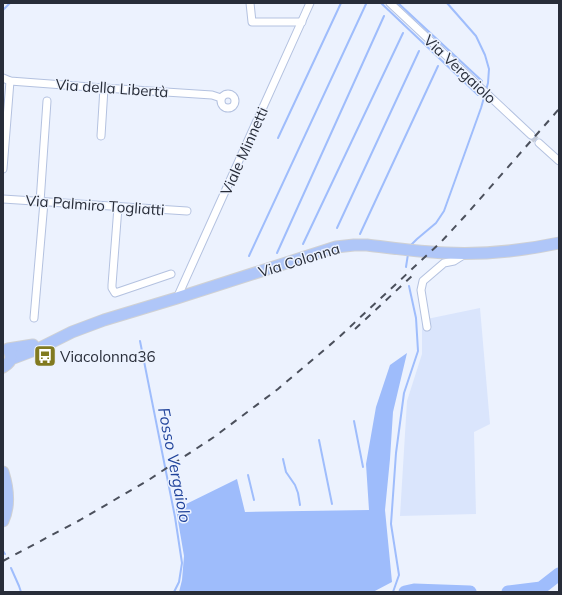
<svg xmlns="http://www.w3.org/2000/svg" width="562" height="595" viewBox="0 0 562 595" font-family="Mulish,sans-serif">
<style>
.built{fill:#dae5fc}
.forest{fill:#9ebcfb}
.lines{fill:none;stroke-linecap:round;stroke-linejoin:round}
.stream{stroke:#9fbdfc;stroke-width:2}
.river{stroke:#9fbdfc;stroke-width:13}
.minor-tunnel{stroke:#c5cbd7;stroke-width:7;stroke-dasharray:7 3.5;stroke-linecap:butt}
.minor-casing{stroke:#b4c2e0;stroke-width:9}
.primary-casing{stroke:#d0d1d3;stroke-width:13}
.minor{stroke:#fff;stroke-width:7}
.primary{stroke:#afc6f8;stroke-width:11}
.rail{stroke:#4b505c;stroke-width:2;stroke-dasharray:7 7;stroke-linecap:butt}
.labels{text-anchor:middle;dominant-baseline:central;stroke-width:3;stroke-linejoin:round;paint-order:stroke}
.street-label{font-size:15px;fill:#282d39;stroke:#ecf2fe}
.poi-label{font-size:15px;fill:#282d39;stroke:#ecf2fe;text-anchor:start}
.water-label{font-size:16px;font-style:italic;fill:#20439b;stroke:#ecf2fe}
</style>
<rect width="100%" height="100%" fill="#ecf2fe"/>
<path class="built" d="M 480,308 L 490,424 L 474,432 L 476,514 L 400,516 L 407,401 L 422,354 L 422,320 Z"/>
<path class="forest" d="M 407,353 L 393,412 L 390,459 L 385,510 L 392,582 L 373,592 L 179,592 L 182,580 L 184,556 L 176,509 L 237,479 L 245,512 L 369,510 L 366,464 L 376,407 L 390,365 Z"/>
<g class="lines">
<g class="stream">
<path d="M 381,3 L 478,95"/>
<path d="M 398,3 L 482,81"/>
<path d="M 447,3 L 476,36 L 485,55 L 489,69 L 488,83 L 486,90"/>
<path d="M 3,10 L 10,3"/>
<path d="M 278,138 L 341,3"/>
<path d="M 337,228 L 419,51"/>
<path d="M 360,234 L 438,66"/>
<path d="M 303,244 L 403,33"/>
<path d="M 411,245 L 417,239 L 436,223 L 444,211 L 481,108 L 485,94"/>
<path d="M 277,253 L 384,16"/>
<path d="M 249,256 L 366,4"/>
<path d="M 406,267 L 408,254"/>
<path d="M 140,341 L 175,517 L 182,563 L 179,582 L 174,592"/>
<path d="M 354,421 L 363,467"/>
<path d="M 319,440 L 332,504"/>
<path d="M 283,459 L 286,472 L 295,485 L 298,493 L 300,505"/>
<path d="M 248,475 L 254,500"/>
<path d="M 3,551 L 5,554"/>
<path d="M 11,568 L 19,586 L 21,592"/>
<path d="M 393,592 L 399,575 L 391,524 L 396,453 L 404,393 L 418,351 L 416,318 L 409,286"/>
</g>
<g class="river">
<path d="M 405,592 L 414,590 L 470,592"/>
<path d="M 508,592 L 541,588 L 559,574"/>
</g>
<path class="minor-tunnel" d="M 531,135 L 539,143"/>
<g class="minor-casing">
<g id="minor">
<path d="M 250,3 L 252,22 L 302,22"/>
<path d="M 390,3 L 531,135"/>
<path d="M 3,78 L 10,81 L 104,88 L 212,95 L 221,98"/>
<circle cx="228" cy="101" r="7"/>
<path d="M 101,136 L 104,88"/>
<path d="M 539,143 L 559,161"/>
<path d="M 3,169 L 10,81"/>
<path d="M 3,199 L 187,211"/>
<path d="M 40,202 L 47,101"/>
<path d="M 118,207 L 112,285 L 112,288 L 115,293 L 118,292 L 171,274"/>
<path d="M 177,298 L 310,3"/>
<path d="M 34,318 L 44,202"/>
<path d="M 427,327 L 421,290 L 423,281 L 444,263 L 454,261 L 465,254"/>
</g>
</g>
<g class="primary-casing">
<g id="primary">
<path d="M 8,349 L 33,345"/>
<path d="M 11,359 L 40,348 L 72,332 L 104,320 L 177,298 L 336,247 L 354,245 L 367,245 C 393,248 420,252 446,253 C 485,255 521,251 559,243"/>
<path d="M 3,367 C 10,363 13,359 9,351"/>
<path d="M 3,472 C 8,488 10,506 3,521"/>
</g>
</g>
<use href="#minor" class="minor"/>
<use href="#primary" class="primary"/>
<g class="rail">
<path d="M 355,329 L 412,276"/>
<path d="M 3,561 L 80,520 L 147,481 L 214,437 L 278,389 L 337,339 L 441,242 L 465,216 L 559,109"/>
</g>
</g>
<defs>
<g id="bus-square" transform="scale(1.15)"><rect x="-9" y="-9" width="18" height="18" rx="4" fill="#817a20" stroke="#ecf2fe"/><path d="M-5-6H5V4H4V6H2V4H-2V6H-4V4H-5ZM-3.5-4V0h7V-4ZM-3.5 1.2v1.5H-2V1.2ZM2 1.2v1.5H3.5V1.2Z" fill="#fff"/></g>
</defs>
<g fill-rule="evenodd">
<use href="#bus-square" x="45" y="356"/>
</g>
<g class="labels">
<g class="street-label">
<text transform="translate(460 69) rotate(43)">Via Vergaiolo</text>
<text transform="translate(112 88) rotate(4)">Via della Libertà</text>
<text transform="translate(244 151) rotate(-66)">Viale Minnetti</text>
<text transform="translate(95 205) rotate(4)">Via Palmiro Togliatti</text>
<text transform="translate(299 260) rotate(-17)">Via Colonna</text>
</g>
<g class="poi-label">
<text x="60" y="356">Viacolonna36</text>
</g>
<g class="water-label">
<text transform="translate(175 465) rotate(79)">Fosso Vergaiolo</text>
</g>
</g>
<rect width="562" height="595" fill="none" stroke="#282d39" stroke-width="8"/>
</svg>
